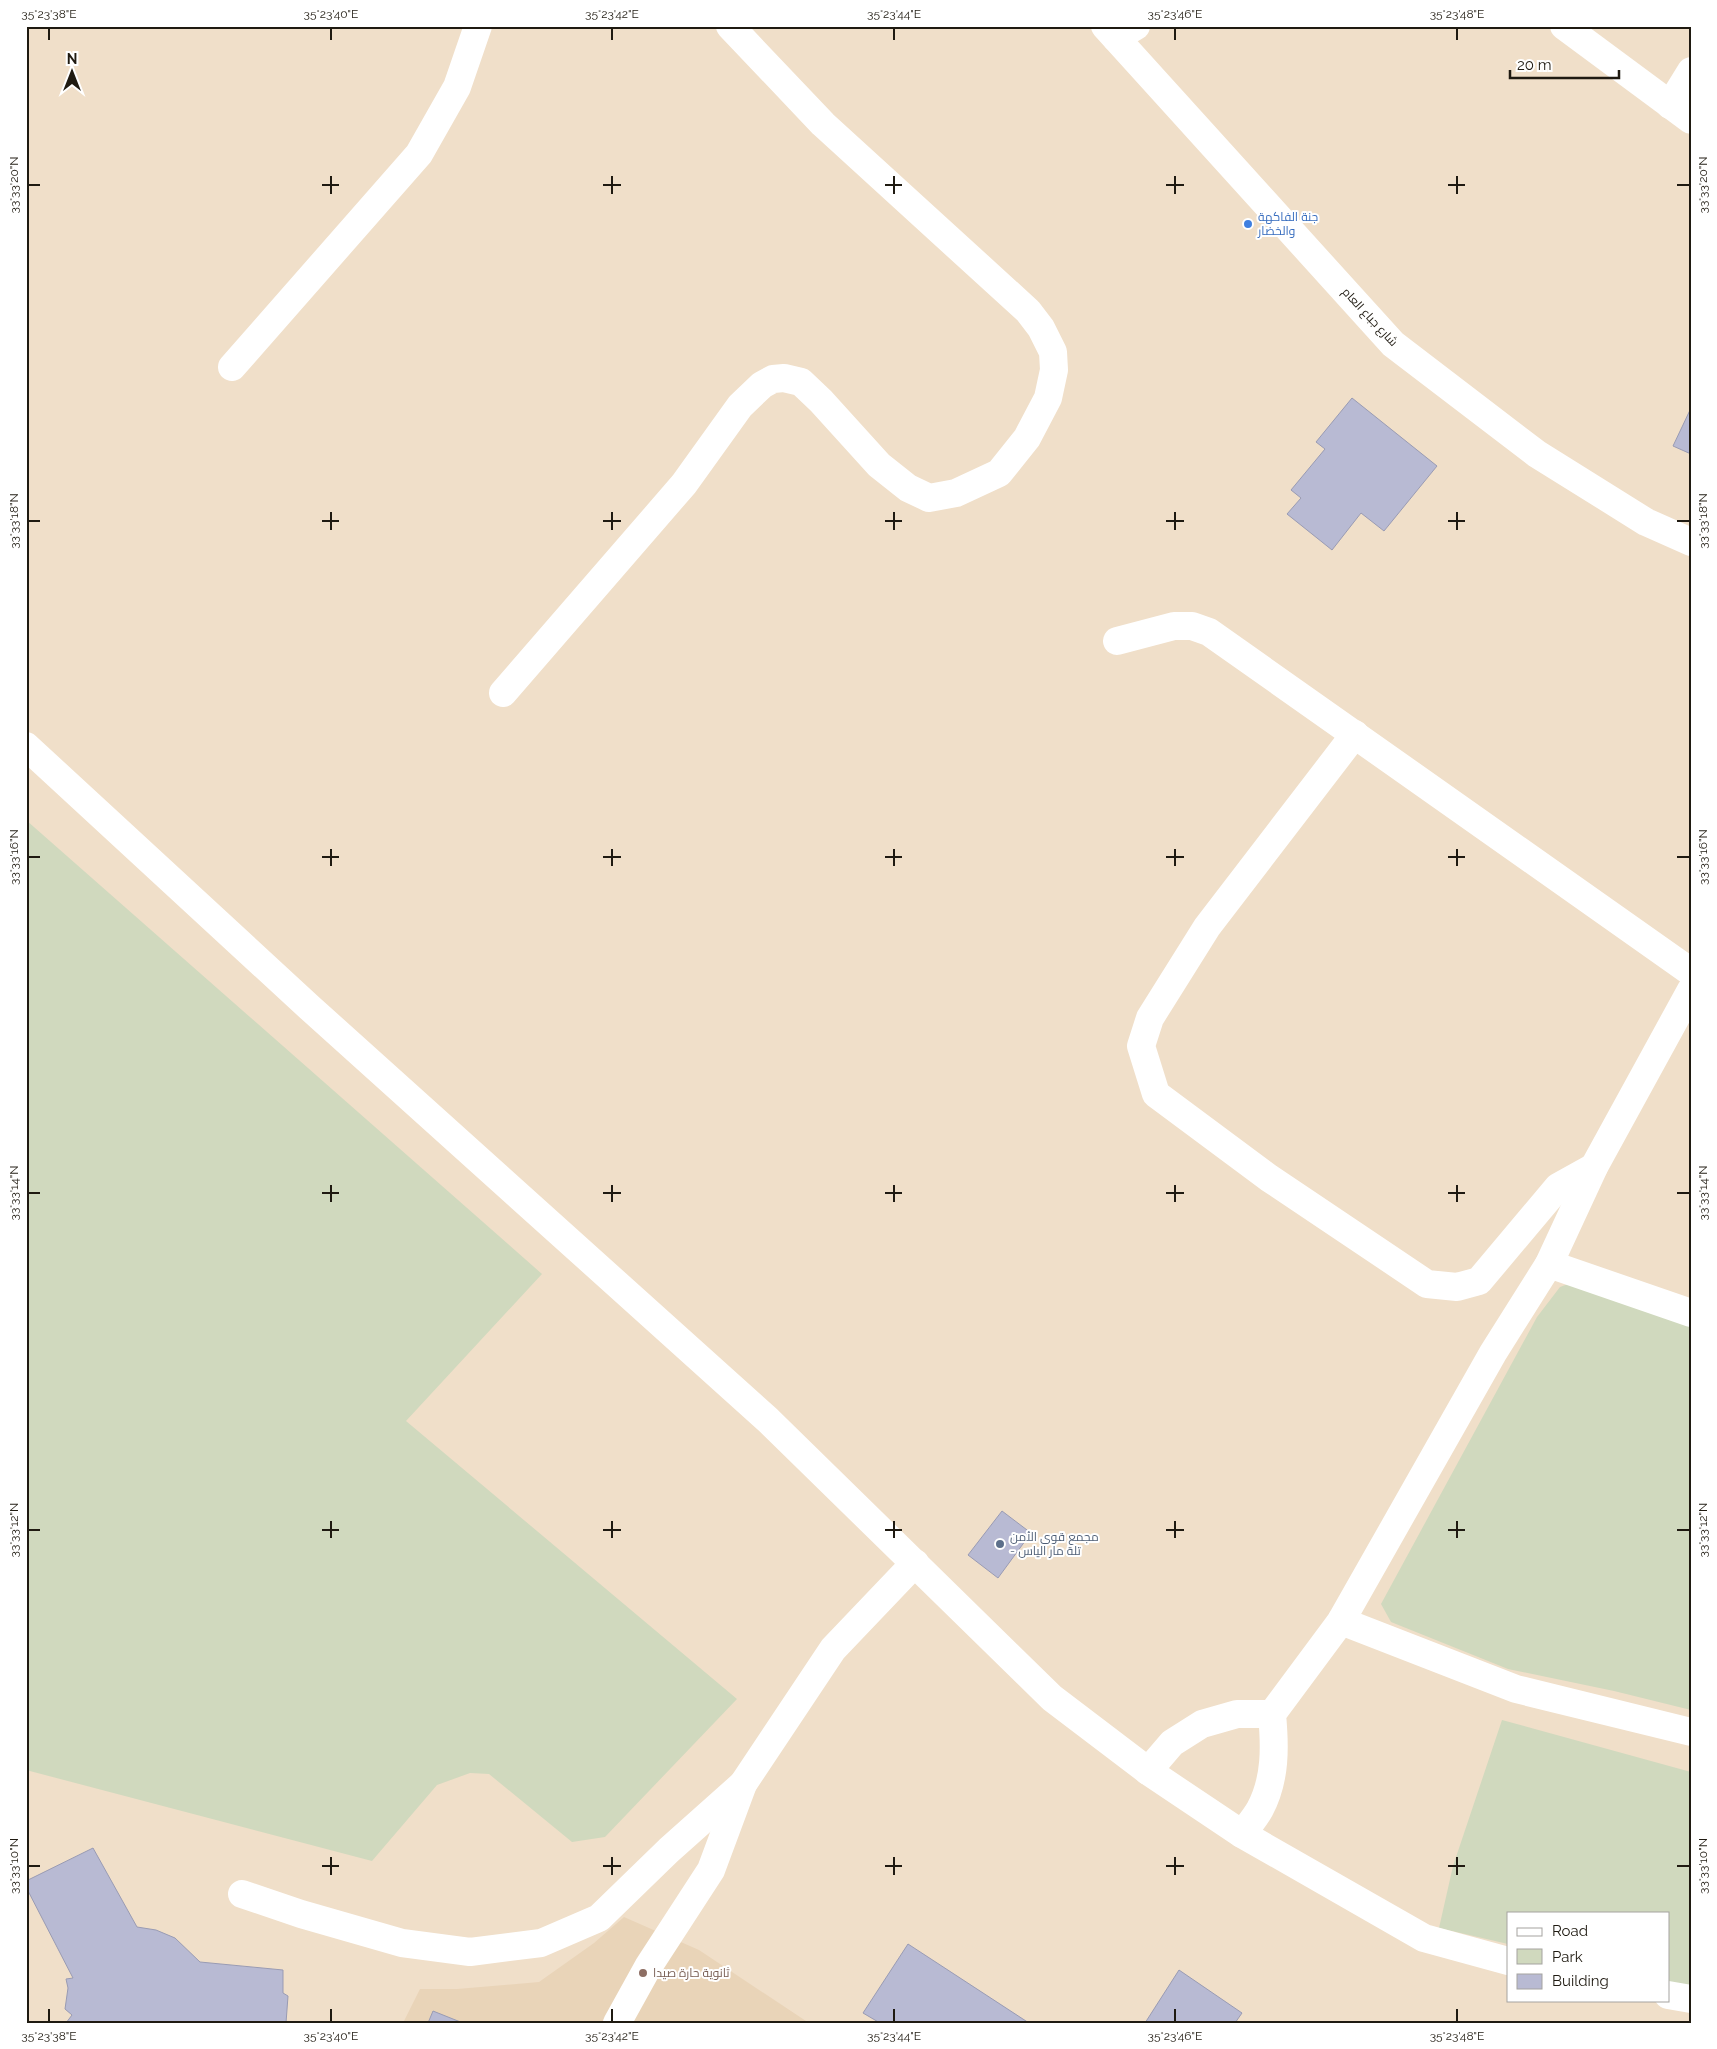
<svg xmlns="http://www.w3.org/2000/svg" width="1717" height="2049" viewBox="0 0 1717 2049" font-family="Raleway,Cairo,sans-serif">
<style>
.built{fill:#e9d4b8}
.green{fill:#d0d9be}
.building{fill:#b8bad3;stroke:#999bb3}
.lines{fill:none;stroke-linecap:round;stroke-linejoin:round}
.minor{stroke:#fff;stroke-width:28}
.major{stroke:#fff;stroke-width:28}
.ticks{fill:none;stroke:#1f1a11;stroke-width:2}
.shop-dot{fill:#3f7fe0;stroke:#fff;stroke-width:2}
.service-dot{fill:#5c6f8a;stroke:#fff;stroke-width:2}
.education-dot{fill:#8d6e63;stroke:#fff;stroke-width:2}
.labels{text-anchor:middle;dominant-baseline:central;stroke-width:4;stroke-linejoin:round;paint-order:stroke}
.shop-label{font-size:12px;fill:#366cbe;stroke:#fff;text-anchor:start}
.street-label{font-size:12px;fill:#1f1a11;stroke:#fff}
.service-label{font-size:12px;fill:#4e5e75;stroke:#fff;text-anchor:start}
.education-label{font-size:12px;fill:#785e54;stroke:#fff;text-anchor:start}
.neatline{fill:none;stroke:#1f1a11;stroke-width:2}
.ticks-label{font-size:12px;text-anchor:middle;fill:#1f1a11}
</style>
<rect width="100%" height="100%" fill="#f0dfc9"/>
<path class="built" d="M 624,1917 L 699,1950 L 809,2023 L 403,2023 L 420,1989 L 457,1989 L 539,1982 L 594,1943 Z"/>
<g class="green">
<path d="M 26,820 L 542,1274 L 406,1421 L 737,1699 L 605,1837 L 572,1842 L 489,1774 L 470,1773 L 437,1785 L 372,1861 L 26,1770 Z"/>
<path d="M 1579,1280 L 1691,1322 L 1691,1710 L 1614,1691 L 1508,1669 L 1391,1622 L 1381,1604 L 1537,1317 L 1560,1287 Z"/>
<path d="M 1502,1720 L 1691,1772 L 1691,1986 L 1668,1982 L 1668,1913 L 1508,1913 L 1508,1944 L 1439,1928 L 1453,1866 Z"/>
</g>
<g class="building">
<path d="M 1352,398 L 1437,466 L 1384,531 L 1361,513 L 1332,550 L 1287,514 L 1301,498 L 1291,490 L 1325,449 L 1316,442 Z"/>
<path d="M 1691,408 L 1691,454 L 1673,446 Z"/>
<path d="M 1002,1511 L 1031,1533 L 998,1578 L 968,1555 Z"/>
<path d="M 93,1848 L 137,1927 L 156,1930 L 175,1938 L 200,1962 L 283,1970 L 283,1993 L 288,1996 L 286,2023 L 66,2023 L 72,2015 L 65,2009 L 68,1988 L 66,1979 L 73,1978 L 26,1887 L 26,1881 Z"/>
<path d="M 908,1944 L 1029,2023 L 880,2023 L 863,2013 Z"/>
<path d="M 1179,1970 L 1242,2013 L 1235,2023 L 1145,2023 Z"/>
<path d="M 433,2011 L 463,2023 L 428,2023 Z"/>
</g>
<g class="lines">
<g class="minor">
<path d="M 1564,26 L 1691,120"/>
<path d="M 1116,38 L 1136,26"/>
<path d="M 1670,105 L 1691,71"/>
<path d="M 232,367 L 419,154 L 457,87 L 478,26"/>
<path d="M 1117,641 L 1174,626 L 1192,626 L 1209,632 L 1691,972"/>
<path d="M 503,693 L 684,484 L 740,406 L 762,385 L 773,379 L 784,378 L 801,382 L 821,401 L 879,465 L 908,488 L 929,498 L 956,493 L 999,473 L 1027,438 L 1048,398 L 1054,370 L 1053,352 L 1041,328 L 1028,311 L 823,124 L 730,26"/>
<path d="M 1355,734 L 1207,927 L 1150,1018 L 1141,1046 L 1156,1094 L 1269,1178 L 1427,1284 L 1457,1287 L 1479,1281 L 1558,1187 L 1594,1167"/>
<path d="M 26,746 L 309,1007 L 768,1420 L 1052,1698 L 1148,1771 L 1242,1834 L 1424,1938 L 1508,1961"/>
<path d="M 1549,1264 L 1691,1313"/>
<path d="M 1341,1621 L 1516,1689 L 1691,1732"/>
<path d="M 1148,1771 L 1172,1743 L 1202,1724 L 1237,1714 L 1272,1714"/>
<path d="M 1242,1834 C 1248,1826 1255,1818 1260,1809 C 1276,1779 1275,1746 1272,1714 L 1341,1621 L 1493,1353 L 1549,1264 L 1594,1167 L 1691,990"/>
<path d="M 242,1894 L 301,1914 L 402,1943 L 470,1952 L 541,1943 L 599,1918 L 669,1850 L 743,1784"/>
<path d="M 1668,1995 L 1691,1999"/>
<path d="M 617,2023 L 648,1967 L 711,1870 L 743,1784 L 833,1649 L 915,1563"/>
</g>
<path class="major" d="M 1105,26 L 1393,344 L 1537,454 L 1646,522 L 1691,542"/>
</g>
<path class="ticks" d="M 49,28 L 49,40M 331,28 L 331,40M 612,28 L 612,40M 894,28 L 894,40M 1175,28 L 1175,40M 1457,28 L 1457,40M 331,176 L 331,194M 612,176 L 612,194M 894,176 L 894,194M 1175,176 L 1175,194M 1457,176 L 1457,194M 28,185 L 40,185M 322,185 L 339,185M 603,185 L 621,185M 885,185 L 902,185M 1166,185 L 1184,185M 1448,185 L 1465,185M 1677,185 L 1690,185M 331,512 L 331,530M 612,512 L 612,530M 894,512 L 894,530M 1175,512 L 1175,530M 1457,512 L 1457,530M 28,521 L 40,521M 322,521 L 339,521M 603,521 L 621,521M 885,521 L 902,521M 1166,521 L 1184,521M 1448,521 L 1465,521M 1677,521 L 1690,521M 331,849 L 331,866M 612,849 L 612,866M 894,849 L 894,866M 1175,849 L 1175,866M 1457,849 L 1457,866M 28,857 L 40,857M 322,857 L 339,857M 603,857 L 621,857M 885,857 L 902,857M 1166,857 L 1184,857M 1448,857 L 1465,857M 1677,857 L 1690,857M 331,1185 L 331,1202M 612,1185 L 612,1202M 894,1185 L 894,1202M 1175,1185 L 1175,1202M 1457,1185 L 1457,1202M 28,1193 L 40,1193M 322,1193 L 339,1193M 603,1193 L 621,1193M 885,1193 L 902,1193M 1166,1193 L 1184,1193M 1448,1193 L 1465,1193M 1677,1193 L 1690,1193M 331,1521 L 331,1538M 612,1521 L 612,1538M 894,1521 L 894,1538M 1175,1521 L 1175,1538M 1457,1521 L 1457,1538M 28,1530 L 40,1530M 322,1530 L 339,1530M 603,1530 L 621,1530M 885,1530 L 902,1530M 1166,1530 L 1184,1530M 1448,1530 L 1465,1530M 1677,1530 L 1690,1530M 331,1857 L 331,1875M 612,1857 L 612,1875M 894,1857 L 894,1875M 1175,1857 L 1175,1875M 1457,1857 L 1457,1875M 28,1866 L 40,1866M 322,1866 L 339,1866M 603,1866 L 621,1866M 885,1866 L 902,1866M 1166,1866 L 1184,1866M 1448,1866 L 1465,1866M 1677,1866 L 1690,1866M 49,2009 L 49,2022M 331,2009 L 331,2022M 612,2009 L 612,2022M 894,2009 L 894,2022M 1175,2009 L 1175,2022M 1457,2009 L 1457,2022"/>
<circle class="shop-dot" cx="1248" cy="224" r="5"/>
<circle class="service-dot" cx="1000" cy="1544" r="5"/>
<circle class="education-dot" cx="643" cy="1973" r="5"/>
<g class="labels">
<g class="shop-label">
<text x="1258" y="217">جنة الفاكهة<tspan x="1258" dy="14">والخضار</tspan></text>
</g>
<g class="street-label">
<text transform="translate(1370 317) rotate(47)">شارع جباع العام</text>
</g>
<g class="service-label">
<text x="1010" y="1537">مجمع قوى الأمن<tspan x="1010" dy="14">- تلة مار الياس</tspan></text>
</g>
<g class="education-label">
<text x="653" y="1973">ثانوية حارة صيدا</text>
</g>
</g>
<rect width="1717" height="2049" fill="none" stroke="#ffffff" stroke-width="55"/>
<rect x="1507" y="1912" width="162" height="90" fill="#ffffff" stroke="#a5a3a0"/>
<rect x="1517" y="1928" width="25" height="8" fill="#ffffff" stroke="#a5a3a0"/>
<text x="1552" y="1936" font-size="15" fill="#1f1a11">Road</text>
<rect x="1517" y="1949" width="25" height="15" fill="#d0d9be" stroke="#a5a3a0"/>
<text x="1552" y="1962" font-size="15" fill="#1f1a11">Park</text>
<rect x="1517" y="1974" width="25" height="15" fill="#b8bad3" stroke="#a5a3a0"/>
<text x="1552" y="1986" font-size="15" fill="#1f1a11">Building</text>
<g transform="translate(72 72)" stroke="#ffffff" stroke-width="4" paint-order="stroke">
<path d="M0-4L9 19L0 12L-9 19Z" fill="#1f1a11"/>
<text y="-8" font-size="14" font-weight="bold" text-anchor="middle" fill="#1f1a11">N</text>
</g>
<path d="M1510 70v8h109v-8" fill="none" stroke="#1f1a11" stroke-width="2.5"/>
<text x="1517" y="70" font-size="15" fill="#1f1a11" stroke="#ffffff" stroke-width="4" paint-order="stroke">20 m</text>
<rect x="28" y="28" width="1662" height="1994" class="neatline"/>
<g class="ticks-label">
<text x="49" y="18">35°23'38"E</text>
<text x="331" y="18">35°23'40"E</text>
<text x="612" y="18">35°23'42"E</text>
<text x="894" y="18">35°23'44"E</text>
<text x="1175" y="18">35°23'46"E</text>
<text x="1457" y="18">35°23'48"E</text>
<text transform="translate(14 185) rotate(-90)" y="4">33°33'20"N</text>
<text transform="translate(1703 185) rotate(-90)" y="4">33°33'20"N</text>
<text transform="translate(14 521) rotate(-90)" y="4">33°33'18"N</text>
<text transform="translate(1703 521) rotate(-90)" y="4">33°33'18"N</text>
<text transform="translate(14 857) rotate(-90)" y="4">33°33'16"N</text>
<text transform="translate(1703 857) rotate(-90)" y="4">33°33'16"N</text>
<text transform="translate(14 1193) rotate(-90)" y="4">33°33'14"N</text>
<text transform="translate(1703 1193) rotate(-90)" y="4">33°33'14"N</text>
<text transform="translate(14 1530) rotate(-90)" y="4">33°33'12"N</text>
<text transform="translate(1703 1530) rotate(-90)" y="4">33°33'12"N</text>
<text transform="translate(14 1866) rotate(-90)" y="4">33°33'10"N</text>
<text transform="translate(1703 1866) rotate(-90)" y="4">33°33'10"N</text>
<text x="49" y="2040">35°23'38"E</text>
<text x="331" y="2040">35°23'40"E</text>
<text x="612" y="2040">35°23'42"E</text>
<text x="894" y="2040">35°23'44"E</text>
<text x="1175" y="2040">35°23'46"E</text>
<text x="1457" y="2040">35°23'48"E</text>
</g>
</svg>
